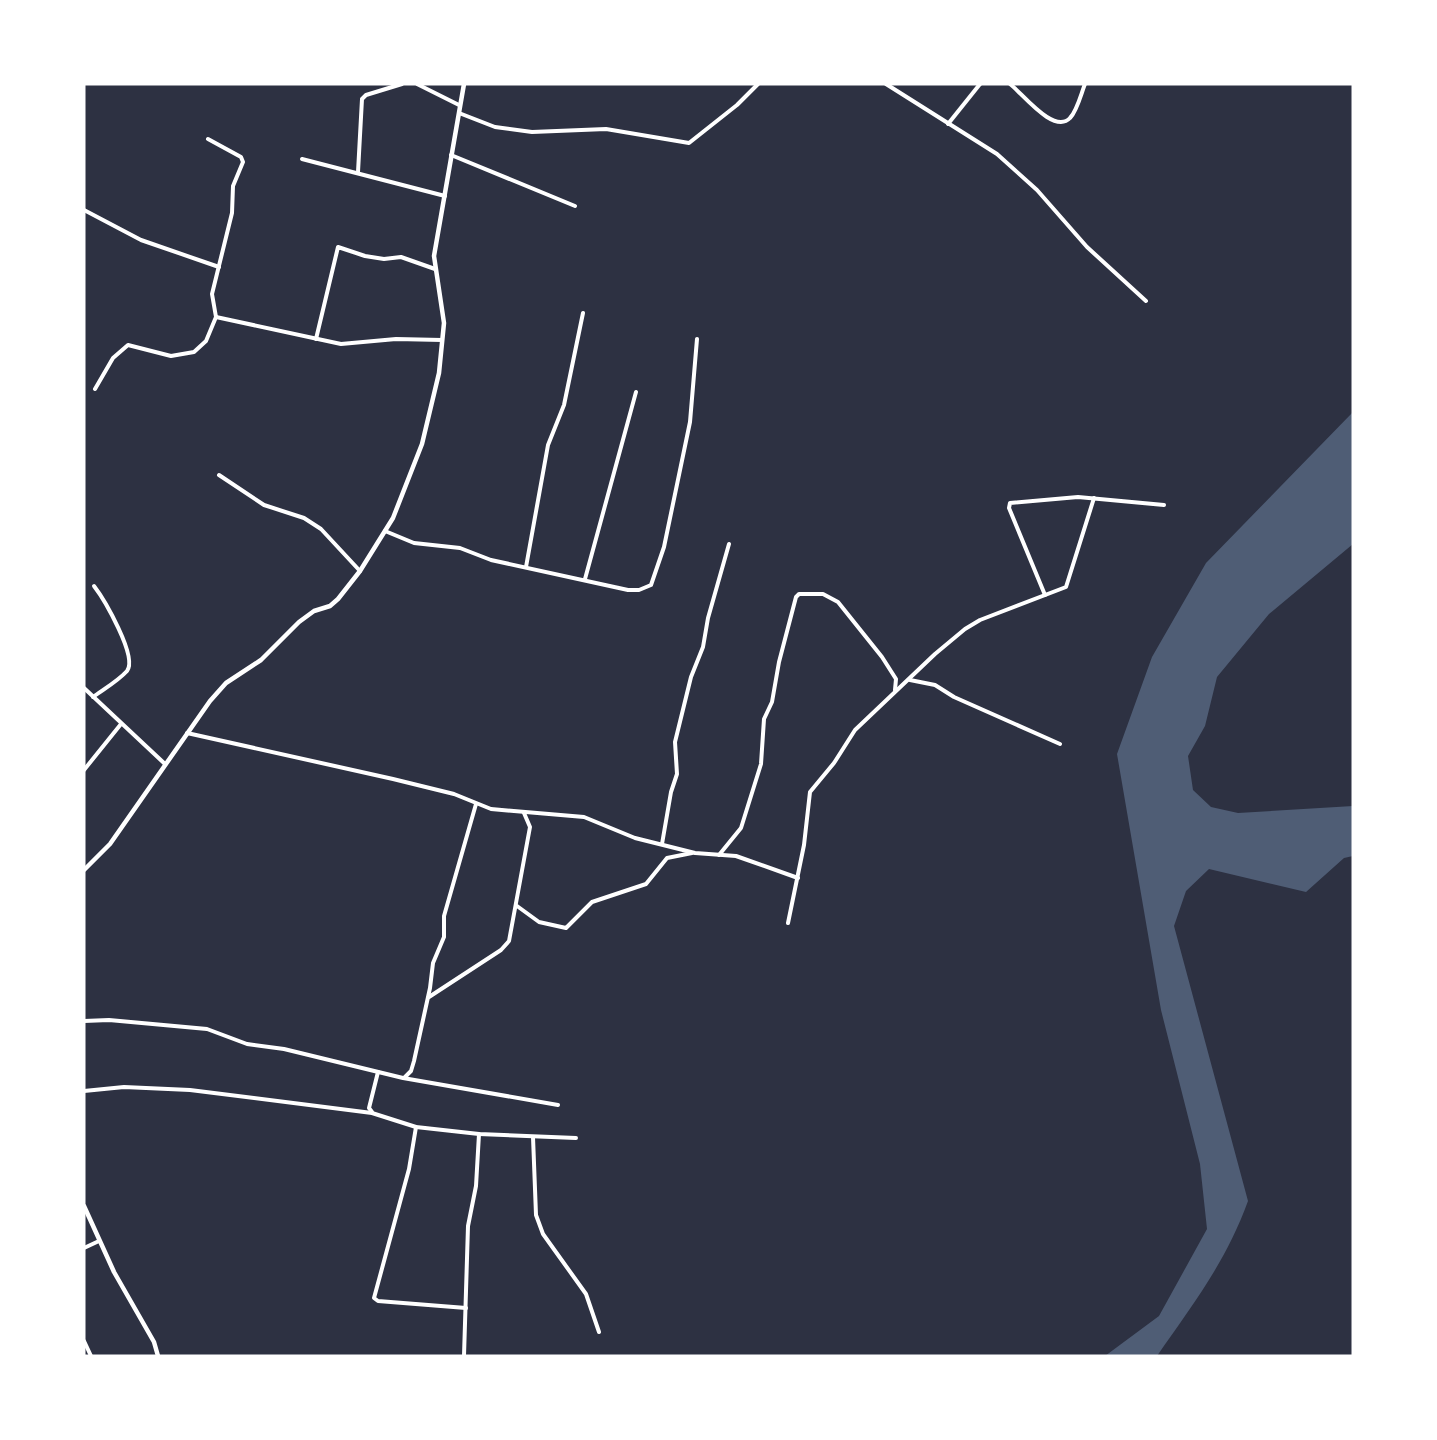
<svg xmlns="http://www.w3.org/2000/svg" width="1437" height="1440" viewBox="0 0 1437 1440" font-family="'Noto Sans',sans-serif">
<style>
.water{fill:#4f5d75}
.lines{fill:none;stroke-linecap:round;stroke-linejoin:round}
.minor{stroke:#fff;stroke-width:4}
.secondary{stroke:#fff;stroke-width:4.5}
</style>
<rect width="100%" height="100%" fill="#2d3142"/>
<path class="water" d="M 1353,412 L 1353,544 L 1269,614 L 1217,677 L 1205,726 L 1188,756 L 1193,790 L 1211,807 L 1238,813 L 1353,806 L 1353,856 L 1344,858 L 1306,892 L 1209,869 L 1186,891 L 1174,926 L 1248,1201 C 1226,1262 1193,1304 1157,1356 L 1105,1356 L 1159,1316 L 1207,1229 L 1200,1164 L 1161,1010 L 1117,754 L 1152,657 L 1206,563 Z"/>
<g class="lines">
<g class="minor">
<path d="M 417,84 L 459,105"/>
<path d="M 886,84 L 997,154 L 1037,190 L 1087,247 L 1146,301"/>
<path d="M 1010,84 C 1022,93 1054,135 1070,118 C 1077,111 1081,94 1085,84"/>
<path d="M 459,113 L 495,127 L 532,132 L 606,129 L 689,143 L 737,105 L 758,84"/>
<path d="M 948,124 L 980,84"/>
<path d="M 451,155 L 575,206"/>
<path d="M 302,159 L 445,196"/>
<path d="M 358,172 L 362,99 L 366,95 L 402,84"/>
<path d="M 84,210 L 141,240 L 219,267"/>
<path d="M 216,317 L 341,344 L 396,339 L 442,340"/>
<path d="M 316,339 L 338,247 L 365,256 L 384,259 L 401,257 L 435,269"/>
<path d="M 95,389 L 113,358 L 128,345 L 171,356 L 194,352 L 206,341 L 216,317 L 212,294 L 232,213 L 233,186 L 243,162 L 241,157 L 208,139"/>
<path d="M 219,475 L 264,505 L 304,518 L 321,529 L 360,571"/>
<path d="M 385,531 L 414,543 L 460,548 L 491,560 L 628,590 L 639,590 L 651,585 L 664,547 L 690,422 L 697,339"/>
<path d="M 526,567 L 548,445 L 564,405 L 583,313"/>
<path d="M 585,579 L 636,392"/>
<path d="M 1045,595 L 1009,508 L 1010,503 L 1078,497 L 1164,505"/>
<path d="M 910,680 L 935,685 L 954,697 L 1060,744"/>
<path d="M 84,688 L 165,764"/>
<path d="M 93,697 C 104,689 118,681 127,671 C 138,657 104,599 94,586"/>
<path d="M 187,733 L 393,779 L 454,794 L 491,809 L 584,817 L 635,838 L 695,853 L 736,856 L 798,878"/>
<path d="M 84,770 L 121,724"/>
<path d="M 662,844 L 671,792 L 677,774 L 675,742 L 691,677 L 703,647 L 708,618 L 729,544"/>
<path d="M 719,855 L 741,828 L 761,764 L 764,719 L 772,702 L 779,662 L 796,597 L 799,594 L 823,594 L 838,602 L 882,657 L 896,679 L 895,690"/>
<path d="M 517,906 L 539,922 L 566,928 L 592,902 L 646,884 L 667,858 L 692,853"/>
<path d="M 788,923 L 804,845 L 810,792 L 834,763 L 855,730 L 935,654 L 965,629 L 980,620 L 1066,587 L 1094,498"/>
<path d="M 429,997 L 501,950 L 509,941 L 530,827 L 524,813"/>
<path d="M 84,1021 L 109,1020 L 207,1029 L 247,1044 L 284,1049 L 403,1078 L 558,1105"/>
<path d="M 404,1078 L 411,1071 L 414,1061 L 430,988 L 433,963 L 444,937 L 444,916 L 476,804"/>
<path d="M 84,1091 L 124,1087 L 190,1090 L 372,1113 L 416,1127 L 479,1134 L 576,1138"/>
<path d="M 372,1112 L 369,1108 L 378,1072"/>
<path d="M 416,1127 L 409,1169 L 374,1298 L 378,1301 L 466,1308"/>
<path d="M 533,1137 L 536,1215 L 543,1234 L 586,1294 L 599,1332"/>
<path d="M 84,1248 L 99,1241"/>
<path d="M 84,1341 L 91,1356"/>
<path d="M 464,1356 L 468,1226 L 476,1186 L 479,1134"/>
</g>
<g class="secondary">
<path d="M 84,870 L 110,844 L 210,701 L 226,683 L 261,660 L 299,622 L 314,611 L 330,606 L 338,599 L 360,571 L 393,518 L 422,444 L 439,373 L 444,323 L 434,256 L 464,84"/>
<path d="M 84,1206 L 114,1272 L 154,1342 L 158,1356"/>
</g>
</g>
<rect width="1437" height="1440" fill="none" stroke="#ffffff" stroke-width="171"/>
</svg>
